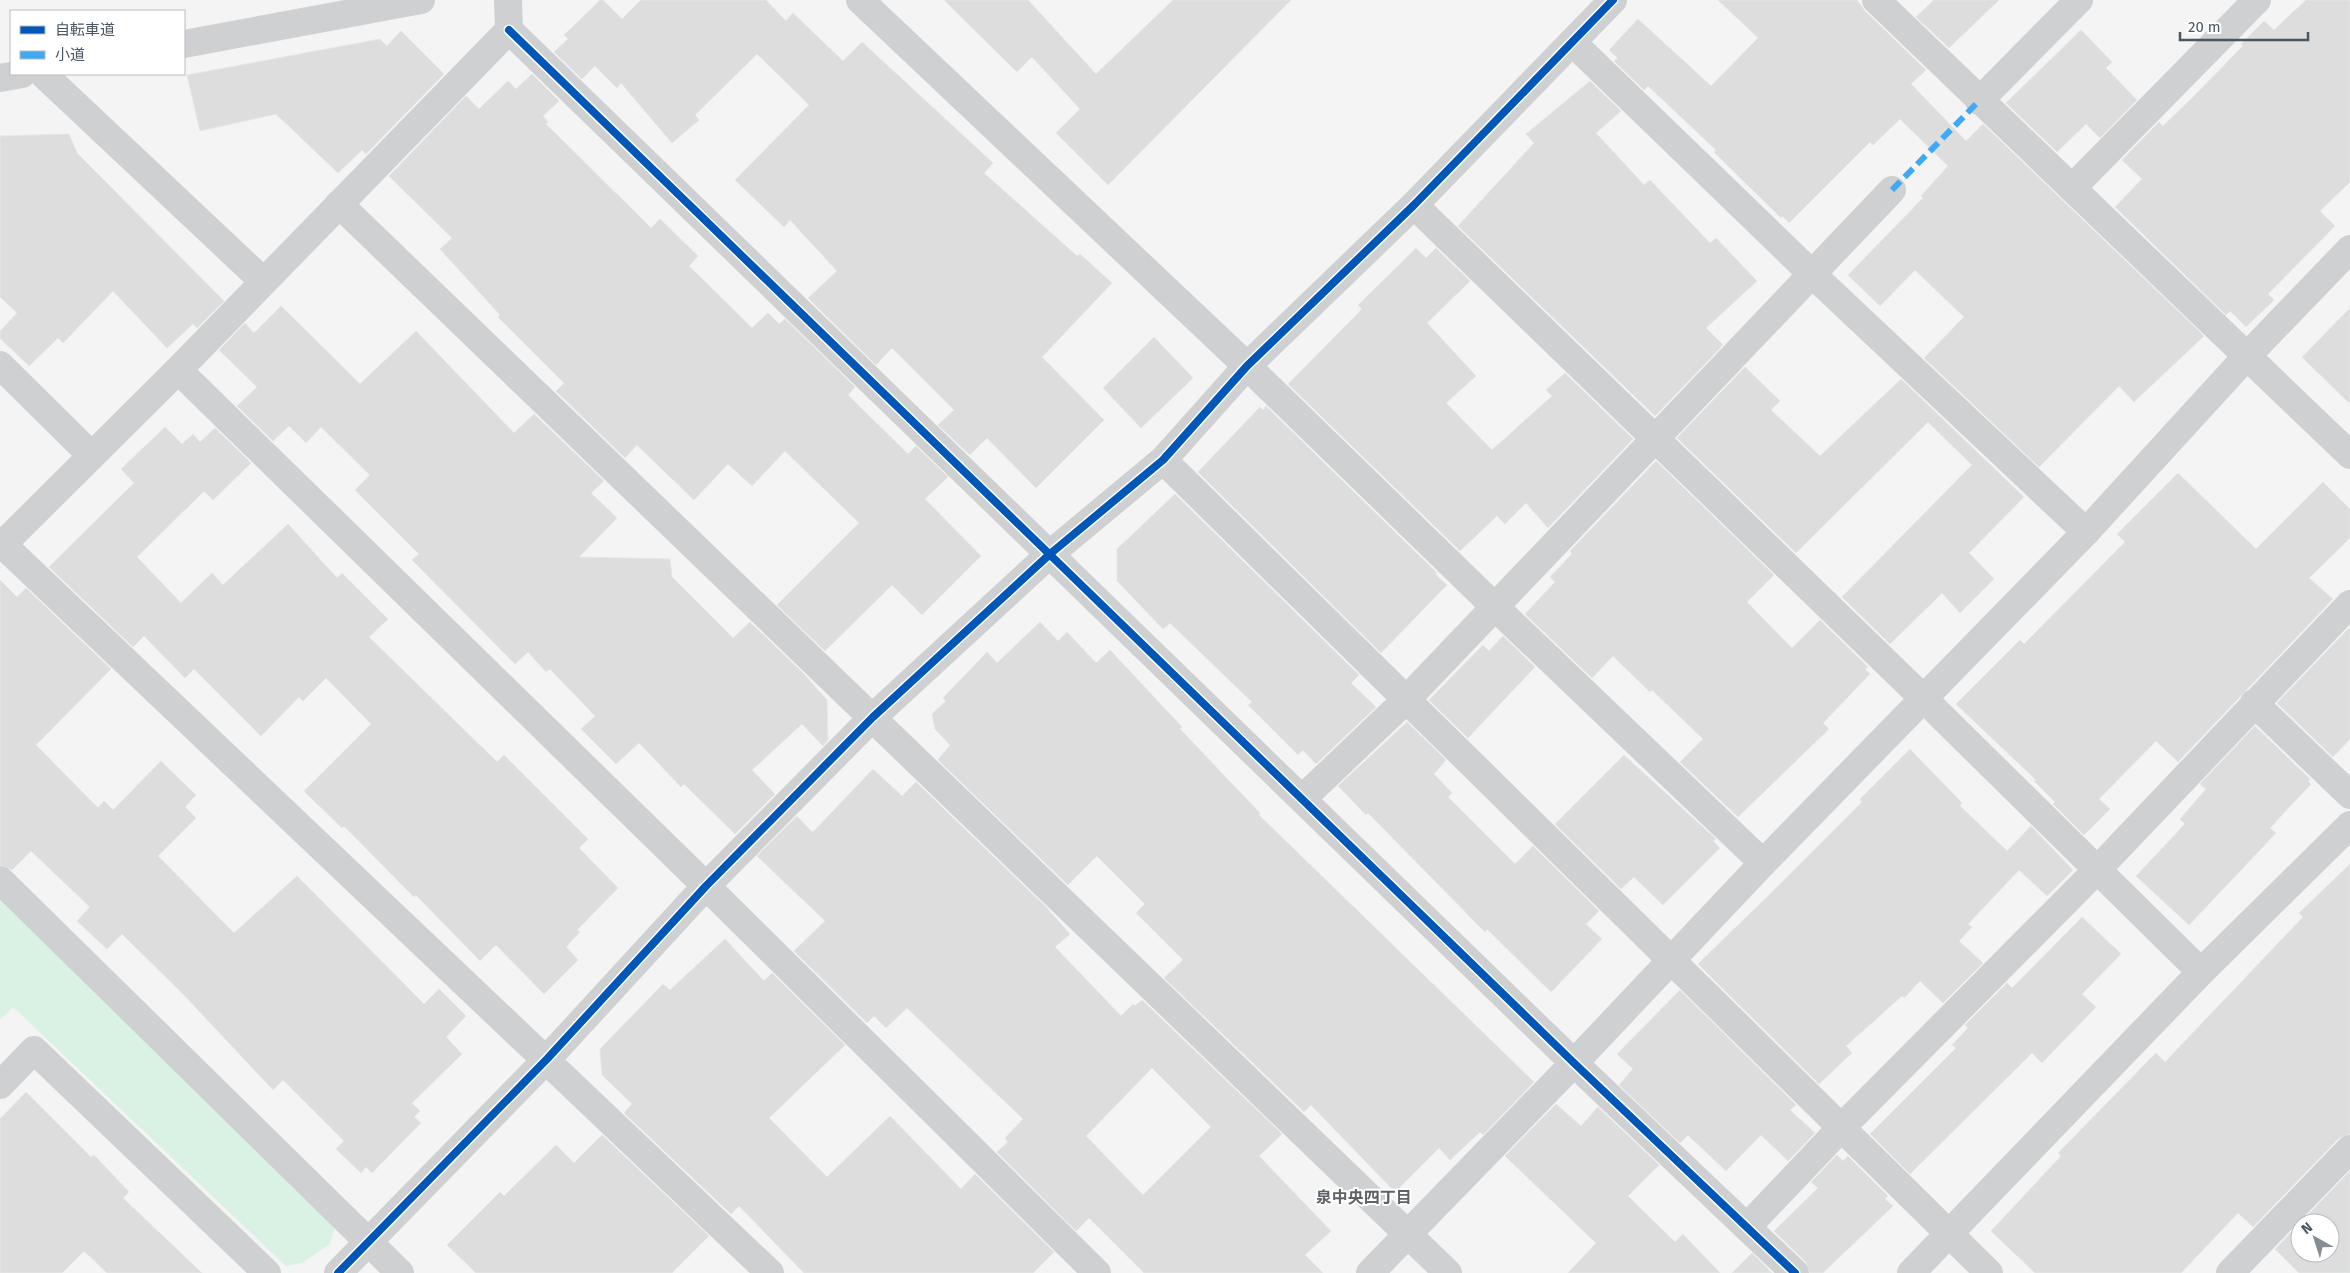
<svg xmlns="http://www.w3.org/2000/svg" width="2350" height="1273" viewBox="0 0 2350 1273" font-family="'Fira Sans','Noto Sans JP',sans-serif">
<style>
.green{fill:#d9f2e3}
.building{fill:#ddddde;stroke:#e5e6e7;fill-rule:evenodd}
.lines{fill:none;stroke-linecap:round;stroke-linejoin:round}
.minor{stroke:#ced0d2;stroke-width:28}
.tertiary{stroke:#ced0d2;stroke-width:28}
.quiet{stroke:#3fa9f5;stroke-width:6;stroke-dasharray:12 6;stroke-linecap:butt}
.cycleway-casing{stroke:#fff;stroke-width:11}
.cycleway{stroke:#0057b8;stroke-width:8}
.labels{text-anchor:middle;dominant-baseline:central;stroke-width:4;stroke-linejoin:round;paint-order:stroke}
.neighbourhood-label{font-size:16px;font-weight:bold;fill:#5f6368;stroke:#fff}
</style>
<rect width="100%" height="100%" fill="#f4f4f4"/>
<path class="green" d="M 0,899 L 335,1228 L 330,1244 L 302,1263 L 286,1266 L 13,1007 L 0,1020 Z"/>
<g class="building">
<path d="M 600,0 L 603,0 L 622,19 L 641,0 L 766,0 L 786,21 L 793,13 L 843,61 L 862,42 L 993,163 L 984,173 L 1077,256 L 1080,254 L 1112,283 L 1042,357 L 1104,420 L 1036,488 L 987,438 L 970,455 L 938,425 L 954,410 L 892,348 L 876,365 L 808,298 L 837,271 L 790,220 L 784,227 L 735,180 L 809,105 L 757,54 L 695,115 L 699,120 L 672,143 L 621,83 L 617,88 L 595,66 L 582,79 L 554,52 L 568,39 L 564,35 Z"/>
<path d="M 944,0 L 1028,0 L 1096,74 L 1173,0 L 1291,0 L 1108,185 L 1056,133 L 1080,109 L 1032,57 L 1017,72 Z"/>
<path d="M 1718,0 L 1857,0 L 1865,11 L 1926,70 L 1911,84 L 1966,141 L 1983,124 L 2204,336 L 2134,402 L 2119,386 L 2039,467 L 1924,358 L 1964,317 L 1915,270 L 1880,306 L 1848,275 L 1923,198 L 1921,196 L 1948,166 L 1900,119 L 1873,145 L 1870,142 L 1789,223 L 1782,216 L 1781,218 L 1714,152 L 1716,150 L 1648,86 L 1644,90 L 1614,61 L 1618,58 L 1609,50 L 1638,19 L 1711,86 L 1758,38 Z"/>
<path d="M 1934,0 L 1999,0 L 1949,48 L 1916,17 Z"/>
<path d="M 2306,0 L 2350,0 L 2350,182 L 2320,211 L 2335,226 L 2268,294 L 2274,300 L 2246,327 L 2230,311 L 2226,315 L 2115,207 L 2142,179 L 2122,160 L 2159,122 L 2163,126 L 2191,99 L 2243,46 L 2241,44 L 2264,21 L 2274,30 Z"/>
<path d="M 2081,30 L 2112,62 L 2106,68 L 2137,100 L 2100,138 L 2086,124 L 2057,152 L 2006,103 Z"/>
<path d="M 401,31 L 444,74 L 366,154 L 362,150 L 338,173 L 276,114 L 200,131 L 187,75 L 380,39 L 387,46 Z"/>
<path d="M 532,74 L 559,101 L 543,116 L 548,122 L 546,124 L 651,228 L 660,219 L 698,256 L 689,266 L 752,328 L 768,313 L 779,324 L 785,319 L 855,387 L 848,395 L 908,454 L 916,446 L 948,477 L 925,499 L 981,556 L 922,615 L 892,585 L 825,651 L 777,605 L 859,523 L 785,451 L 752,486 L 728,464 L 694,500 L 637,445 L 625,458 L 556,391 L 564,383 L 498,317 L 500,315 L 440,249 L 452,238 L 389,176 L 466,96 L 479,109 L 508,81 L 516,89 Z"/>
<path d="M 1590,81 L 1621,111 L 1596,133 L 1644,185 L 1650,180 L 1710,243 L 1716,238 L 1757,281 L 1706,328 L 1723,345 L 1655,416 L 1458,226 L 1534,143 L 1526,134 Z"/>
<path d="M 69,134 L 77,153 L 224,301 L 197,328 L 193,324 L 167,348 L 113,291 L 63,343 L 58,338 L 29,366 L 0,338 L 0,331 L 17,313 L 0,297 L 0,136 Z"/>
<path d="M 1416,248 L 1426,258 L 1436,248 L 1470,281 L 1427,323 L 1476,376 L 1446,403 L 1492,450 L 1552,396 L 1546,390 L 1565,373 L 1633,439 L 1548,528 L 1526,503 L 1505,524 L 1497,516 L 1460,551 L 1288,384 L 1362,309 L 1358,305 Z"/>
<path d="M 281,306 L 360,384 L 416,331 L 514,433 L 534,414 L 604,481 L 591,493 L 617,518 L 579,557 L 670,559 L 672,577 L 733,638 L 750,622 L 803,673 L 827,700 L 828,740 L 823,746 L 802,724 L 752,770 L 775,794 L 735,834 L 684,784 L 681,787 L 639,743 L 616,764 L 581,729 L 595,716 L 550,669 L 546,672 L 528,652 L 515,664 L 412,560 L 419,554 L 355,490 L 370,475 L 321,427 L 306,443 L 289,426 L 273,441 L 237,406 L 257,387 L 219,350 L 245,323 L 254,333 Z"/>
<path d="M 2350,308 L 2350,404 L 2302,357 Z"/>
<path d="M 1154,337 L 1193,378 L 1141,428 L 1103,388 Z"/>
<path d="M 1745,367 L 1780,401 L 1771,410 L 1820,456 L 1901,379 L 2024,497 L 1969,553 L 1994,579 L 1960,613 L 1942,593 L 1890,644 L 1842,597 L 1972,465 L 1928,422 L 1796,553 L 1677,438 Z"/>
<path d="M 1266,406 L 1437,573 L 1435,574 L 1447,585 L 1381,653 L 1198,472 L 1260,407 L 1263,410 Z"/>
<path d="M 165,427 L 182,444 L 193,434 L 200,442 L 215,428 L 251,463 L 213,500 L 204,491 L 137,557 L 181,603 L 212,573 L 223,585 L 288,524 L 337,578 L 342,573 L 388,619 L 369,637 L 497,762 L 504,755 L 588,839 L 579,848 L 618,888 L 577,930 L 580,932 L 566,947 L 578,960 L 544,994 L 496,945 L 480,961 L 416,895 L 414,897 L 344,826 L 342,828 L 304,791 L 371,724 L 326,678 L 303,701 L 299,697 L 261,736 L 194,669 L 185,678 L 144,636 L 133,647 L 49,567 L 134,483 L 121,469 Z"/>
<path d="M 1656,461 L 1774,575 L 1747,602 L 1792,648 L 1820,620 L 1868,667 L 1865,669 L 1870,674 L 1823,723 L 1829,729 L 1738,817 L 1680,762 L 1703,739 L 1652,690 L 1650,692 L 1613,656 L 1592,678 L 1525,614 L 1555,582 L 1550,577 L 1572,554 L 1570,551 Z"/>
<path d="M 2178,473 L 2256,549 L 2323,482 L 2350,509 L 2350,538 L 2309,578 L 2333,599 L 2178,762 L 2156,741 L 2099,799 L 2110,809 L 2084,835 L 2053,804 L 2055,802 L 2034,781 L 2036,780 L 1956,704 L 2020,640 L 2024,644 L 2125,542 L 2117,534 Z"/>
<path d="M 1175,494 L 1359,675 L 1351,683 L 1376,707 L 1316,764 L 1303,750 L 1298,755 L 1248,705 L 1252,702 L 1170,623 L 1163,629 L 1117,581 L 1117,549 Z"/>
<path d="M 0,580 L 17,597 L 26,588 L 111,669 L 36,745 L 98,808 L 104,801 L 113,810 L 161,761 L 196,795 L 185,807 L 196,818 L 158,856 L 234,933 L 297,876 L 424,1004 L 439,989 L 466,1016 L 446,1037 L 462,1054 L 412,1103 L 420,1111 L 414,1117 L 421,1123 L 372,1173 L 366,1167 L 361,1173 L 336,1149 L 344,1141 L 283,1080 L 273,1090 L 183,994 L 122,934 L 107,949 L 77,921 L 90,907 L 31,851 L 12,870 L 0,865 Z"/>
<path d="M 1040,622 L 1058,641 L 1067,632 L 1096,663 L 1110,650 L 1182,727 L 1180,729 L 1260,813 L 1259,815 L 1534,1082 L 1483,1135 L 1480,1132 L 1450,1160 L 1439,1148 L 1395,1192 L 1311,1105 L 1304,1112 L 1164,978 L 1183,960 L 1136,913 L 1145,904 L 1097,856 L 1068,885 L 938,760 L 950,745 L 935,729 L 932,714 L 946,701 L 943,698 L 987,652 L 997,663 Z"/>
<path d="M 2350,627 L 2350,739 L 2333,757 L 2277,703 Z"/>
<path d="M 1503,636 L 1535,667 L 1468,738 L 1429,700 L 1483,645 L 1489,651 Z"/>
<path d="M 1407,722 L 1446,760 L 1434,774 L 1452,793 L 1448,797 L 1515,864 L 1533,846 L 1599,911 L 1586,924 L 1602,939 L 1551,992 L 1487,929 L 1485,932 L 1368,813 L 1366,815 L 1338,786 Z"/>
<path d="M 2255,726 L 2310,779 L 2308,781 L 2311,784 L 2270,828 L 2276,833 L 2189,925 L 2136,876 L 2185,824 L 2180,819 L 2206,789 L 2200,784 Z"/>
<path d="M 1910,749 L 1962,803 L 1960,806 L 2007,851 L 2031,826 L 2073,870 L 2047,896 L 2019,870 L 1968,924 L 1972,927 L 1959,941 L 1983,963 L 1943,1003 L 1920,981 L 1904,998 L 1902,996 L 1846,1046 L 1852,1053 L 1819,1084 L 1698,964 L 1773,891 L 1862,802 L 1860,799 Z"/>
<path d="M 1624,755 L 1716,839 L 1713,841 L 1720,848 L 1663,905 L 1634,877 L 1621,889 L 1555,824 Z"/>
<path d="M 873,769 L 902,796 L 916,782 L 1046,907 L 1070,934 L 1055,947 L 1121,1016 L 1133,1004 L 1135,1006 L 1142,1000 L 1282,1134 L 1259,1156 L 1331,1231 L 1305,1255 L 1323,1273 L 1144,1273 L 1089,1218 L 1076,1231 L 997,1152 L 1008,1142 L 1005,1138 L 1023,1119 L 907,1008 L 886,1028 L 874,1016 L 867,1023 L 794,951 L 825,921 L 757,856 L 797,816 L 812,832 L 814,831 ZM 1152,1068 L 1211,1127 L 1143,1195 L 1086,1136 Z"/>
<path d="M 2350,864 L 2350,1134 L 2339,1138 L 2253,1227 L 2238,1213 L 2181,1273 L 2035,1273 L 1991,1231 L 2061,1156 L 2058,1153 L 2156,1053 L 2165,1062 L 2303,917 L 2299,913 Z"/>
<path d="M 2082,917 L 2121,954 L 2082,994 L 2096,1007 L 2042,1063 L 2032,1053 L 1910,1174 L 1870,1134 L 1956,1048 L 1952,1045 L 1968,1028 L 1965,1025 L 2007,983 L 2012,988 Z"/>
<path d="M 725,939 L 764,981 L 772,973 L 845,1045 L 769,1118 L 827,1177 L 890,1116 L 961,1189 L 975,1174 L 1054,1252 L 1033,1273 L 804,1273 L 739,1206 L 731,1214 L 624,1113 L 632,1104 L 602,1075 L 600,1049 L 663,984 L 670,990 Z"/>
<path d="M 1680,990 L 1796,1105 L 1790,1110 L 1815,1133 L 1788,1161 L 1761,1135 L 1726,1171 L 1688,1135 L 1680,1143 L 1619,1085 L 1633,1069 L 1617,1054 Z"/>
<path d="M 26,1092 L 91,1157 L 94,1155 L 129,1192 L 123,1198 L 202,1273 L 107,1273 L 84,1251 L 62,1273 L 0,1273 L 0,1119 Z"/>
<path d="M 1556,1104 L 1581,1126 L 1598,1107 L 1659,1165 L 1628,1196 L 1675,1242 L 1683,1234 L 1720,1273 L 1568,1273 L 1596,1243 L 1505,1156 Z"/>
<path d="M 602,1135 L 709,1236 L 672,1273 L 476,1273 L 447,1245 L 500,1192 L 504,1196 L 556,1145 L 574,1163 Z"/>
<path d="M 1837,1155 L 1843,1161 L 1848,1156 L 1888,1196 L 1885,1199 L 1893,1206 L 1823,1273 L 1810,1273 L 1806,1262 L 1774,1231 L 1818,1188 L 1811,1182 Z"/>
<path d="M 2350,1171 L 2350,1273 L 2299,1273 L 2275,1249 L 2300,1223 L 2300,1253 L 2330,1253 L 2330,1223 L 2300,1223 Z"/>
<path d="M 1752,1253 L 1772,1273 L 1732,1273 Z"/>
</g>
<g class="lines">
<g class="minor">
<path d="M 860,0 L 1247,366 L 1495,607 L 1763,863"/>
<path d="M 1876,0 L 2350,455"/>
<path d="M 509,30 L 1574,1063 L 1795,1273"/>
<path d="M 1572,42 L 1813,275 L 2086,532"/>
<path d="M 184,44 L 421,0"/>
<path d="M 43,74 L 263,281"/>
<path d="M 0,78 L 22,74"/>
<path d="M 1979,101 L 2079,0"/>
<path d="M 2072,188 L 2257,0"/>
<path d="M 339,204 L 1448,1273"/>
<path d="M 1414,205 L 1924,699 L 2201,972"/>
<path d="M 0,365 L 91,455"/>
<path d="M 178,370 L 706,886 L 1097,1273"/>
<path d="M 1163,460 L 1989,1273"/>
<path d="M 2,544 L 770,1273"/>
<path d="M 0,547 L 178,370 L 509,30 L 508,0"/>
<path d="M 2254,703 L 2350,795"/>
<path d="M 1303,798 L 1407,699 L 1892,190"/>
<path d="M 0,880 L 400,1273"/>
<path d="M 0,1085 L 34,1050 L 267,1273"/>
<path d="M 1747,1227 L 1841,1128 L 2097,870 L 2350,604"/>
<path d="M 1370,1273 L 1574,1063 L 1763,863 L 2086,532 L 2247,356 L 2350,249"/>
<path d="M 1911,1273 L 2201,972 L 2350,825"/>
<path d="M 2230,1273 L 2350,1149"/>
</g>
<path class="tertiary" d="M 338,1273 L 547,1059 L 706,886 L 873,717 L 1050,554 L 1163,460 L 1247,366 L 1414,205 L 1613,0"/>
<path class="quiet" d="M 1892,190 L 1979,101"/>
<g class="cycleway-casing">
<g id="cycleway">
<path d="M 509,30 L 1574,1063 L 1795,1273"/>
<path d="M 338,1273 L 547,1059 L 706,886 L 873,717 L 1050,554 L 1163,460 L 1247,366 L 1414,205 L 1613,0"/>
</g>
</g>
<use href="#cycleway" class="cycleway"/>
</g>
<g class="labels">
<g class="neighbourhood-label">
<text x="1364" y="1197">泉中央四丁目</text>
</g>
</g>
<rect x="10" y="10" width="175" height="65" fill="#ffffff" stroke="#b7bbc0"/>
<rect x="20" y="26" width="25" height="8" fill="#0057b8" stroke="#b7bbc0"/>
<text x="55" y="35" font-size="15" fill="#4a5661">自転車道</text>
<rect x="20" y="51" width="25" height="8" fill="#3fa9f5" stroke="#b7bbc0"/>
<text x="55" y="60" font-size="15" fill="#4a5661">小道</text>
<g transform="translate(2315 1238) rotate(321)"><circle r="24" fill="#ffffff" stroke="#b7bbc0"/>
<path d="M0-4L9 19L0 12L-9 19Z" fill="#868d94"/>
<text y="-8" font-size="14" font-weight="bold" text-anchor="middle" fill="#4a5661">N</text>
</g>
<path d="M2180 32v8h128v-8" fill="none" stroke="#4a5661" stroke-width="2.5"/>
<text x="2188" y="32" font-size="15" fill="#4a5661" stroke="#ffffff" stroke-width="4" paint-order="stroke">20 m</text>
</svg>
